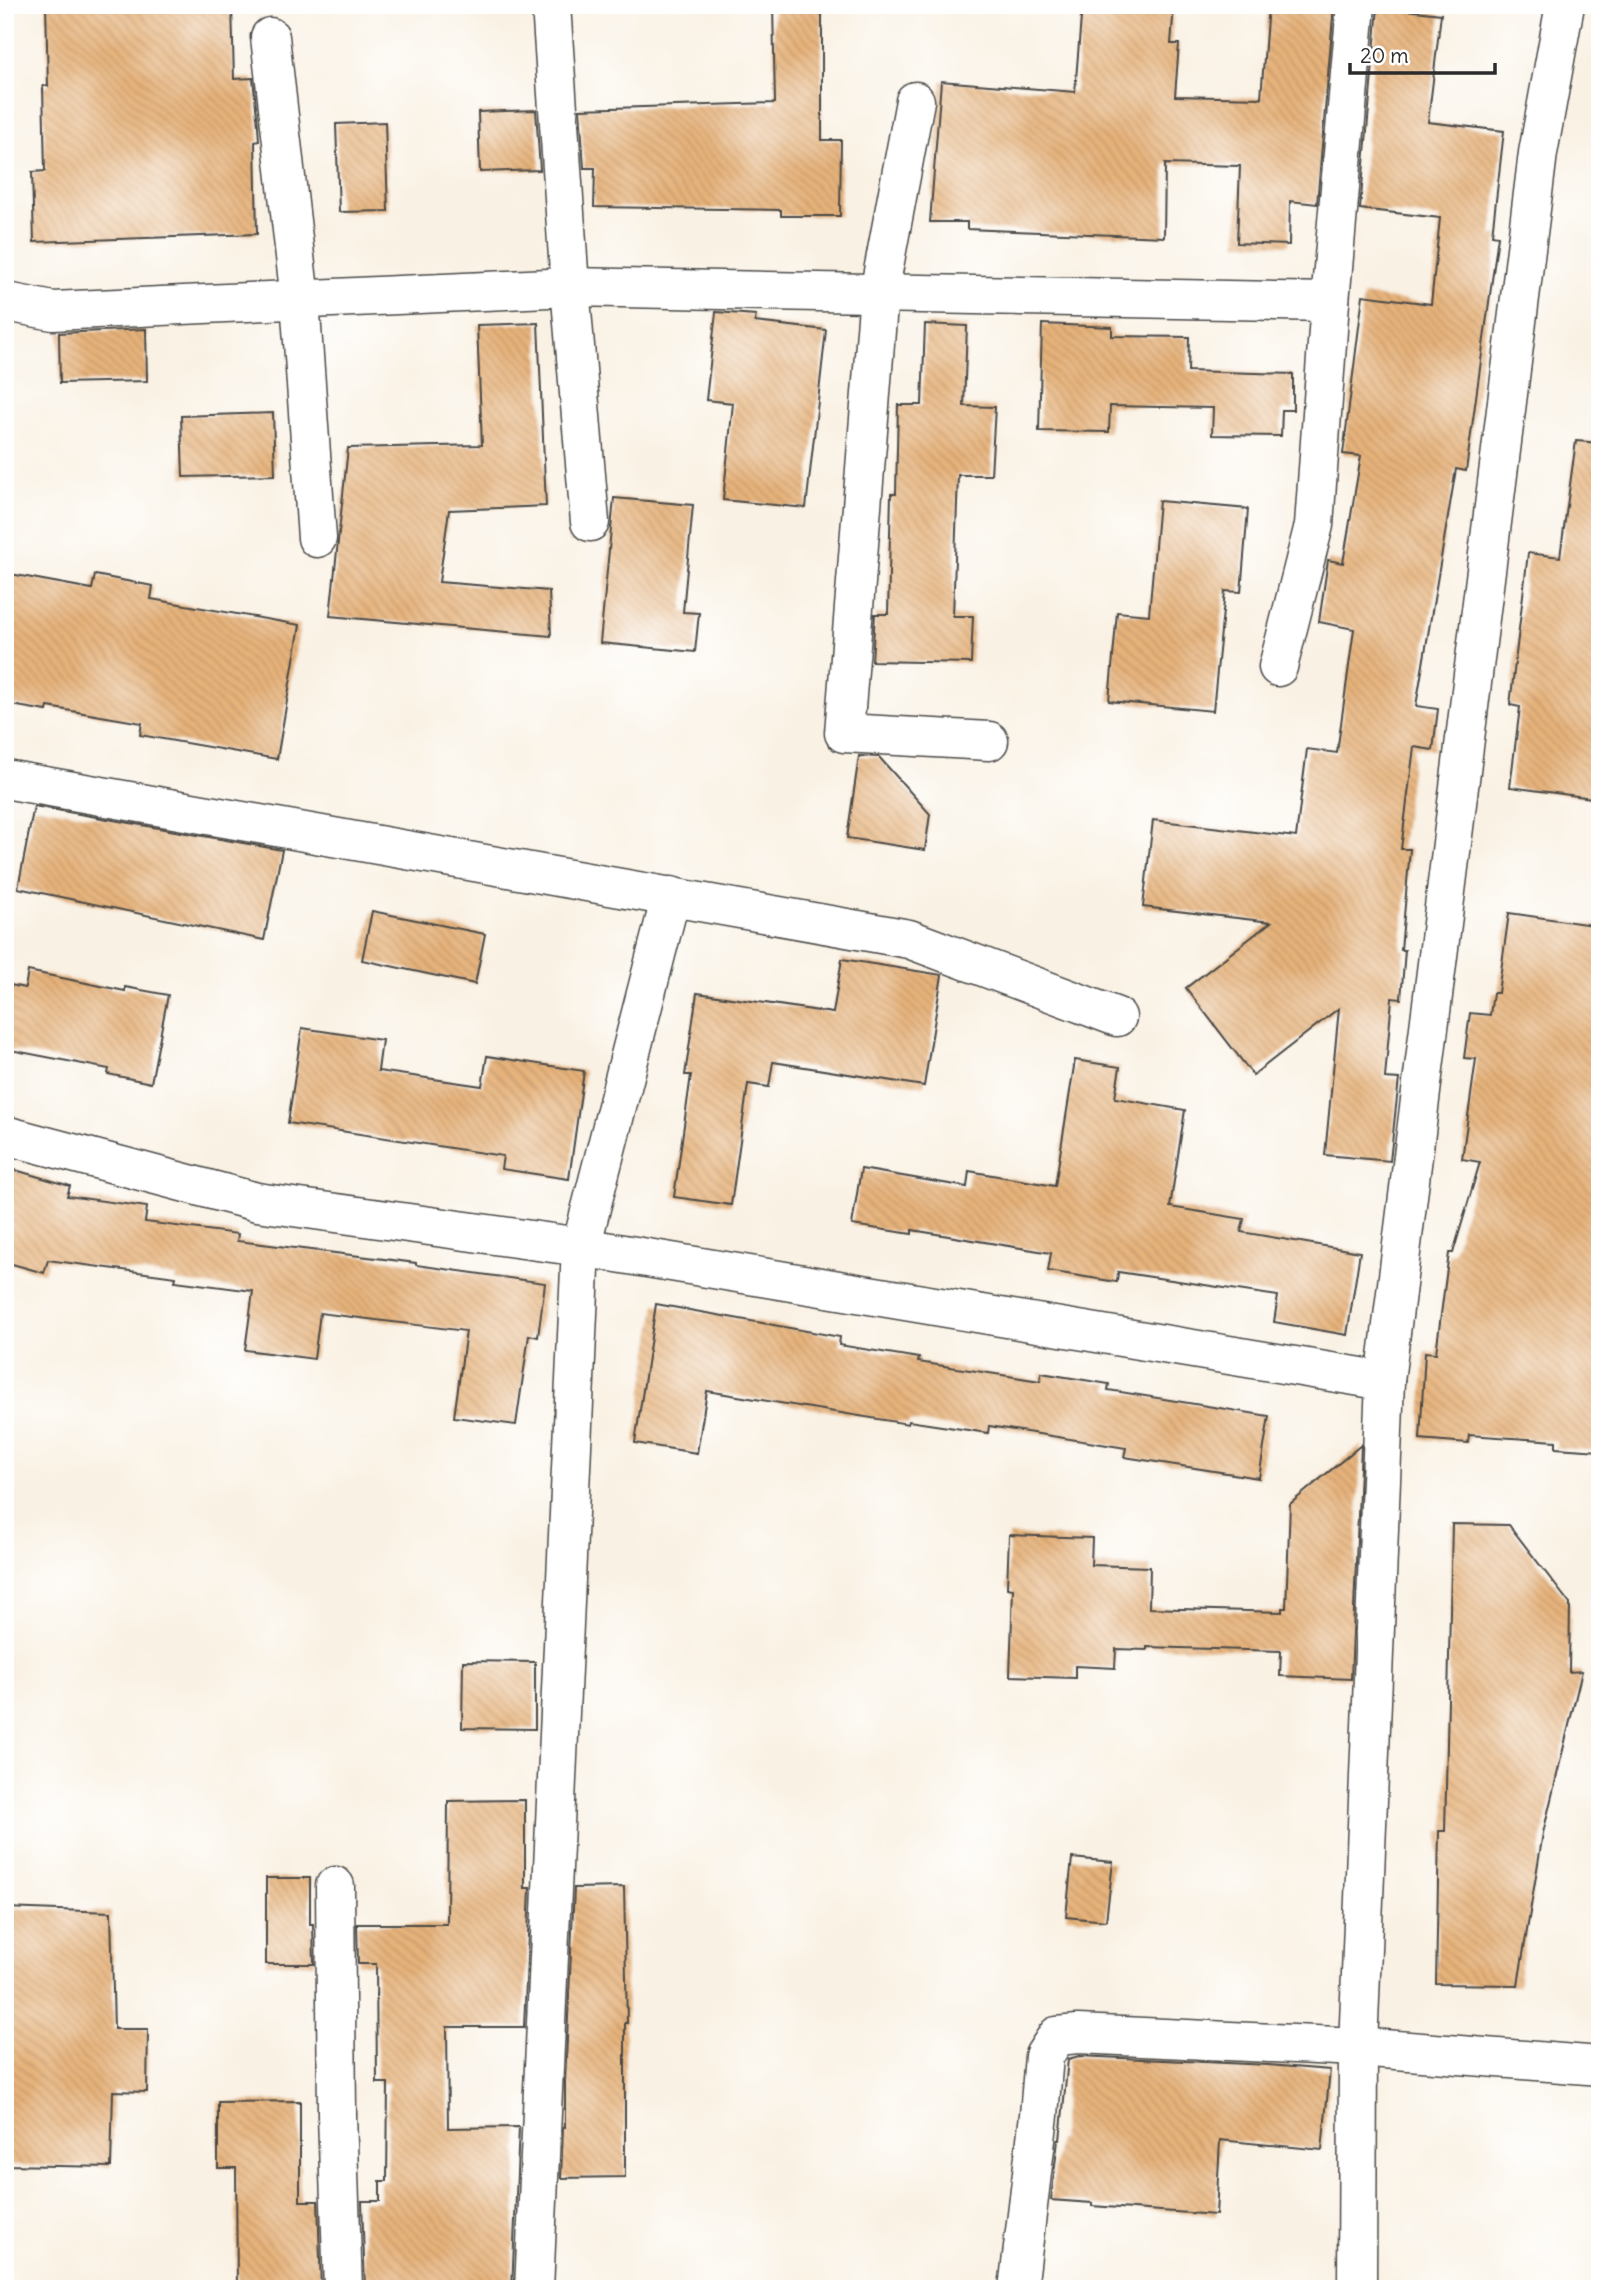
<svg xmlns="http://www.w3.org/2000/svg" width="1605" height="2294" viewBox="0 0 1605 2294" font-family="Delius,sans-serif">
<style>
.building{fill:url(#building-back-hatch)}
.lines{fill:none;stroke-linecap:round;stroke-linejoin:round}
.minor-casing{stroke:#4a4947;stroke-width:41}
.minor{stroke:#fff;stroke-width:38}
</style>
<defs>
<pattern id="building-back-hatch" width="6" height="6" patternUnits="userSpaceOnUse" patternTransform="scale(1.75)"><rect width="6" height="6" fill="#e6b27a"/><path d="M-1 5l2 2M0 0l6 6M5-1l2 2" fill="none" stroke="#c5996a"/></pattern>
</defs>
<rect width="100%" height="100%" fill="#fff"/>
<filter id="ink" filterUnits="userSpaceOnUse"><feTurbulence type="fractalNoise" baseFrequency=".0143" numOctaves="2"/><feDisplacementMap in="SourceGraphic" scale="14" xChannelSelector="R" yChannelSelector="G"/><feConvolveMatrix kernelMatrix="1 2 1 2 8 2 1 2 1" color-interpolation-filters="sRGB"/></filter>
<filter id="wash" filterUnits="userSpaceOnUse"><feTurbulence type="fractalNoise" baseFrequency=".00686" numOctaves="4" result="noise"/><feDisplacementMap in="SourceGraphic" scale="28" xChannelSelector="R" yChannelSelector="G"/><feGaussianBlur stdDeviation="1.57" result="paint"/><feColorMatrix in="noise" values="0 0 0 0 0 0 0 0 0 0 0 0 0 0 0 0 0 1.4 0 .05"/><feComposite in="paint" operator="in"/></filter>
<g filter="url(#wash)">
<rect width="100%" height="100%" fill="#f9f1e3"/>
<g id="blocks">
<g class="building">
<path d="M 46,5 L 232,5 L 234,79 L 253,78 L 258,126 L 259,141 L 255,142 L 257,234 L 34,242 L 32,172 L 45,171 L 43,86 L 48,86 Z"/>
<path d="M 773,5 L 822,5 L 822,140 L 841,140 L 840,216 L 781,216 L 781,210 L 594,207 L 595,168 L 584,168 L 580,109 L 775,103 Z"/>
<path d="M 1082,5 L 1174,5 L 1171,44 L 1179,44 L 1175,96 L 1261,98 L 1268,5 L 1334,5 L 1317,204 L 1290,201 L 1289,245 L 1237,243 L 1240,166 L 1165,164 L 1164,237 L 967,229 L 967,222 L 930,222 L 941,81 L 1075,92 Z"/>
<path d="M 1378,7 L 1441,14 L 1428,122 L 1504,131 L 1492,235 L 1498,236 L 1466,471 L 1456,469 L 1416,706 L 1438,709 L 1433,750 L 1414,747 L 1401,849 L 1410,849 L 1401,950 L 1405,950 L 1401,999 L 1392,998 L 1385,1078 L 1399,1079 L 1390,1161 L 1325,1155 L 1339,1008 L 1253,1075 L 1186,988 L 1271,922 L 1143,907 L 1153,820 L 1296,837 L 1307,749 L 1337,753 L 1354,629 L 1319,622 L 1328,560 L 1343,563 L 1361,456 L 1343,454 L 1363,295 L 1431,304 L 1440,218 L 1360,209 Z"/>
<path d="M 536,110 L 540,170 L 480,172 L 478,112 Z"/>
<path d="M 385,122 L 388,211 L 339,212 L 336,124 Z"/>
<path d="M 716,312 L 756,315 L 755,322 L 826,330 L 806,508 L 723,500 L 733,403 L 706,400 Z"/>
<path d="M 538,323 L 546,506 L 449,510 L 439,582 L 549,591 L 551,636 L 330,616 L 348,448 L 482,445 L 477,325 Z"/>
<path d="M 925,324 L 967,326 L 964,406 L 995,407 L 991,475 L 958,475 L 953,616 L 973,616 L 971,663 L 872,661 L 875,614 L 888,614 L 891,494 L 896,494 L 898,405 L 922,405 Z"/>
<path d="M 1042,324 L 1112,327 L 1112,336 L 1189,337 L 1188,371 L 1293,374 L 1293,410 L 1282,410 L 1281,436 L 1212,435 L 1213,408 L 1110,406 L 1109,432 L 1039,431 Z"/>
<path d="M 146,329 L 147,381 L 60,383 L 59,333 Z"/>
<path d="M 273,413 L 275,475 L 183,477 L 181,416 Z"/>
<path d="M 1576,441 L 1600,443 L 1600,799 L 1510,787 L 1520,707 L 1510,705 L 1528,553 L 1560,557 Z"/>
<path d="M 614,498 L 693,505 L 683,612 L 699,613 L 695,652 L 600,643 Z"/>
<path d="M 1159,501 L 1248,509 L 1241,592 L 1225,591 L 1213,711 L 1109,701 L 1117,612 L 1149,615 Z"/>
<path d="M 5,573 L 92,589 L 95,575 L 153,586 L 151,599 L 300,625 L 277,759 L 140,735 L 142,723 L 48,707 L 47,711 L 5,704 Z"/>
<path d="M 859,756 L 879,757 L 930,814 L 925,850 L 847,838 Z"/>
<path d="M 34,806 L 282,850 L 264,940 L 18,888 Z"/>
<path d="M 372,911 L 485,934 L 475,984 L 362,960 Z"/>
<path d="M 1509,913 L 1600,926 L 1600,1451 L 1556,1448 L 1556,1441 L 1469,1435 L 1468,1443 L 1420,1439 L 1425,1352 L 1436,1353 L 1449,1253 L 1453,1253 L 1480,1162 L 1462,1159 L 1476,1059 L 1464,1058 L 1470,1013 L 1490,1015 L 1493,993 L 1498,993 Z"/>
<path d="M 842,959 L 942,975 L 924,1086 L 773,1062 L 769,1087 L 748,1084 L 731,1205 L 674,1197 L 691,1075 L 685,1075 L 697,993 L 833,1013 Z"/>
<path d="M 28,971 L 125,991 L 125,987 L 168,995 L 151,1083 L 108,1074 L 109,1069 L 5,1049 L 5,984 L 25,988 Z"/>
<path d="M 302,1028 L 382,1040 L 378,1071 L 482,1086 L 487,1056 L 584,1071 L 569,1179 L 501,1169 L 503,1156 L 288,1123 Z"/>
<path d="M 1075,1060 L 1120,1067 L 1115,1098 L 1185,1110 L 1170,1207 L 1244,1219 L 1241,1232 L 1360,1252 L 1347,1335 L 1274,1322 L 1278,1296 L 1118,1272 L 1117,1282 L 1048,1271 L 1051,1253 L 912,1230 L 912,1234 L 852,1225 L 861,1169 L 967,1187 L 969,1171 L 1055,1186 Z"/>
<path d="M 5,1167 L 70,1186 L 67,1196 L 147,1207 L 145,1222 L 238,1234 L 237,1241 L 416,1263 L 416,1265 L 545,1283 L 538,1337 L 529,1335 L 516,1425 L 454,1417 L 466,1331 L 320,1313 L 314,1359 L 245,1350 L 253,1291 L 175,1281 L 176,1277 L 48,1260 L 44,1273 L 5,1262 Z"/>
<path d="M 656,1304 L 840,1337 L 839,1345 L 919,1358 L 918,1362 L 1040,1381 L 1041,1373 L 1109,1384 L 1108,1390 L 1269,1416 L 1259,1478 L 1124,1457 L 1126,1448 L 989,1426 L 988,1433 L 909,1421 L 908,1424 L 707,1391 L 697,1453 L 635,1443 Z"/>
<path d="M 1361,1445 L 1351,1679 L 1280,1676 L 1281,1651 L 1147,1647 L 1147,1650 L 1116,1649 L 1115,1668 L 1075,1666 L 1075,1678 L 1010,1676 L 1013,1589 L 1007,1588 L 1009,1535 L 1092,1538 L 1091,1565 L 1150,1567 L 1149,1608 L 1282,1612 L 1282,1608 L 1286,1608 L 1290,1504 Z"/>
<path d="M 1452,1524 L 1509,1525 L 1570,1604 L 1569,1672 L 1582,1671 L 1543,1833 L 1518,1985 L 1436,1984 L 1439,1831 L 1445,1831 Z"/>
<path d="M 463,1661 L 535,1662 L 535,1729 L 462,1728 Z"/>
<path d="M 525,1800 L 525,1888 L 530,1888 L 524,2027 L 447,2027 L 448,2128 L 519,2127 L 512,2289 L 365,2289 L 362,2201 L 380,2201 L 380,2181 L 387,2181 L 388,2083 L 377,2083 L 376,1964 L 358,1964 L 357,1924 L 447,1924 L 448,1801 Z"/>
<path d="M 1072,1858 L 1113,1862 L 1106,1921 L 1066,1917 Z"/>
<path d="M 266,1878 L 310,1878 L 310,1924 L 313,1924 L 314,1964 L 266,1964 Z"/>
<path d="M 624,1887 L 627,2023 L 625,2023 L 625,2177 L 561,2178 L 563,2127 L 565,2127 L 565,2082 L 574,1888 Z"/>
<path d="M 5,1908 L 111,1912 L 114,2029 L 148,2029 L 147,2092 L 113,2091 L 111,2167 L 5,2165 Z"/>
<path d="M 1079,2056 L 1268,2065 L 1330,2070 L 1322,2150 L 1220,2140 L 1216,2215 L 1092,2206 L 1092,2203 L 1051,2200 L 1058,2140 L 1060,2140 L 1068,2059 Z"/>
<path d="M 300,2101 L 300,2201 L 318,2201 L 321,2289 L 237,2289 L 236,2168 L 218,2168 L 218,2102 Z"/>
</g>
</g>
</g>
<g filter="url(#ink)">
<use href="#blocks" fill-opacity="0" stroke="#4a4947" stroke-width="2"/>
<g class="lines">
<g class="minor-casing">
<g id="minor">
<path d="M 551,5 L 570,287 L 590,522"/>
<path d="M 270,37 L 300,300 L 317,538"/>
<path d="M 915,101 L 879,293 L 844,733 L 989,741"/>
<path d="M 7,302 L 53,311 L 570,287 L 1330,302"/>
<path d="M 1278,667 L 1314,525 L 1330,302 L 1356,5"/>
<path d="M 5,779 L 909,939 L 1117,1017"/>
<path d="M 5,1135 L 257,1202 L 581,1247 L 1385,1381"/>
<path d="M 335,1886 L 337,2115 L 343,2289"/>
<path d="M 534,2289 L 581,1247 L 671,896"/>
<path d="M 1018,2289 L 1039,2115 L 1044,2056 L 1057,2036 L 1078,2034 L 1358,2047 L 1600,2066"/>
<path d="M 1357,2289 L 1358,2047 L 1385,1381 L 1538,153 L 1565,5"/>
</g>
</g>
<use href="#minor" class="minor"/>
</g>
</g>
<rect width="1605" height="2294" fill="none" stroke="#fff" stroke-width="28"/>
<path d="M1350 63v10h145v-10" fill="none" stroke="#2b2b2b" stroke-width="3.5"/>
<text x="1360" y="63" font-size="21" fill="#2b2b2b" stroke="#ffffff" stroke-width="5" paint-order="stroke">20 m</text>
</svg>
